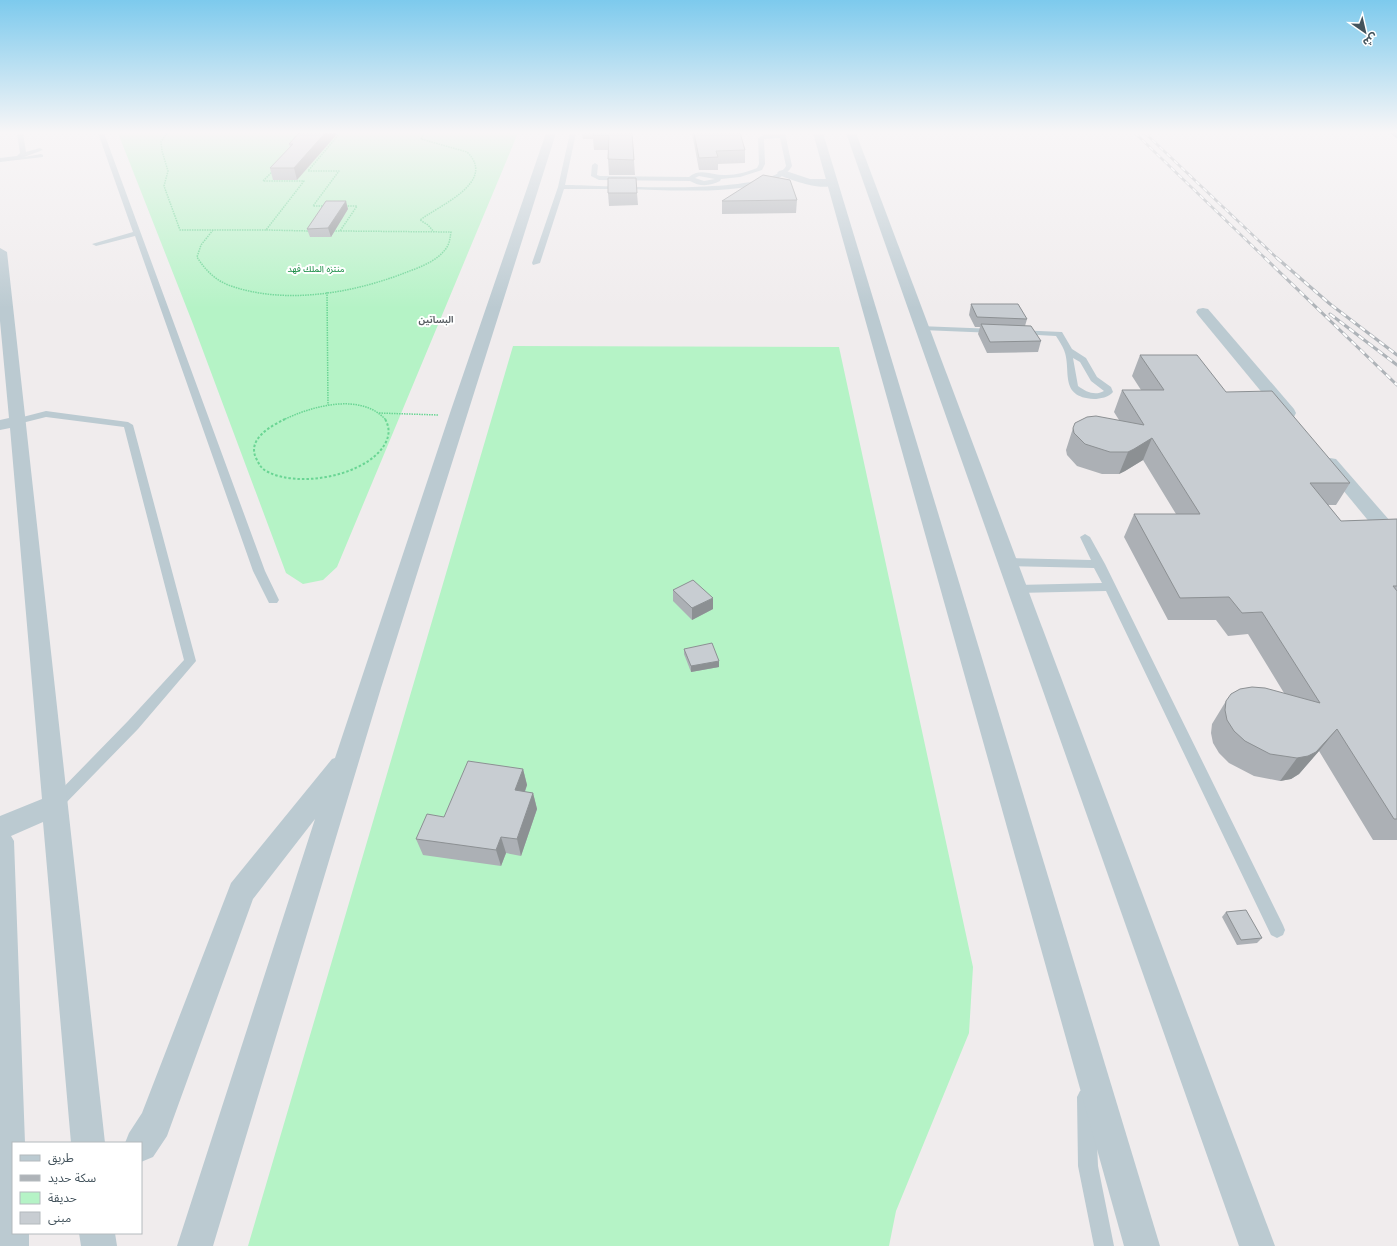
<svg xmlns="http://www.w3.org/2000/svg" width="1397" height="1246" viewBox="0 0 1397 1246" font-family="Quicksand,'Noto Sans Arabic',sans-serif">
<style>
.green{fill:#b5f3c6}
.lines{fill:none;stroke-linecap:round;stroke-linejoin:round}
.motorway-casing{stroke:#6a92ae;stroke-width:2}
.path-far1{stroke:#6ad594;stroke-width:1.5;stroke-dasharray:1.5 1;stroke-linecap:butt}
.path{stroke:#6ad594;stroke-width:2;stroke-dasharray:2.5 2;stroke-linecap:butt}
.service{fill:#bbcad1;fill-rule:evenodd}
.minor{fill:#bbcad1;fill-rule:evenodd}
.tertiary{fill:#bbcad1;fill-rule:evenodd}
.motorway{fill:#7fa7c2;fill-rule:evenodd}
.rail-far1-casing{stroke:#aeb3b8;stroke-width:2.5}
.rail-casing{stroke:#aeb3b8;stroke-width:3}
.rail-far1{stroke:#fff;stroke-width:1.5;stroke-dasharray:5;stroke-linecap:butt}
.rail{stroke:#fff;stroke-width:2;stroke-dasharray:6;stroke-linecap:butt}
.wall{fill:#acb0b5}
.shaded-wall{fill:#8c9093}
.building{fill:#c8cdd2;stroke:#8c9093}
.labels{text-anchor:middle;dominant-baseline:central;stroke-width:4;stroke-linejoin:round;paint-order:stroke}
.far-park-label{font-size:9px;fill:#0d853b;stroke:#fff}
.far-neighbourhood-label{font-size:9px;font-weight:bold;fill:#595e63;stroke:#fff}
</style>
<rect width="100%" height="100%" fill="#f0eced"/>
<g class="green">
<path d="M 118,133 L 518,133 L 337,567 L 323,580 L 303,584 L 286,573 L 193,324 Z"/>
<path d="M 513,346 L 839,347 L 973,967 L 969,1033 L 896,1211 L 889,1246 L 248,1246 Z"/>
</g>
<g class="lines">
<g class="motorway-casing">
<path id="motorway" d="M 1391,133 L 1397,133 L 1397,137 Z"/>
</g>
<g class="path-far1">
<path d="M 167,133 L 161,142 L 162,151 L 168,171 L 164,186 L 180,230 L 266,230"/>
<path d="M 424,133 L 421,139 L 467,152 C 498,182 438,206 420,220 L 428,225 L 434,232"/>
<path d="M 273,171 L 263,181 L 304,181 L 266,230 L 310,231"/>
<path d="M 325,206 L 313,206 L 339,171 L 308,171 L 340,133"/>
<path d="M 213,230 L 201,245 L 197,257 C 205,270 216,281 231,286 C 286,305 354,293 407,272 C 421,267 439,260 447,247 C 450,242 450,237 451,232 L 340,231"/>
<path d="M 333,231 L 340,231 L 357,206 L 344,206"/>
<path d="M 327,292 L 328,405"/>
<path d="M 379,413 L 438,415"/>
<path d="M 283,420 C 312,406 361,392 386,420"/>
</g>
<path class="path" d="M 285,419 C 271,426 247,439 256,458 C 259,464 261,469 268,472 C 298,487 356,477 379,452 C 388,442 392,431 385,419"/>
<g class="service">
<path d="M 17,133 L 23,133 L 26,152 L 40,148 L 43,150 L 24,157 L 41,154 L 43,155 L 43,157 L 0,162 L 0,158 L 17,156 L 20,153 Z"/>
<path d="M 98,133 L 104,133 L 265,571 L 279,600 L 277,603 L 269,603 L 253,571 L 135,236 L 96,246 L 92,244 L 133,232 Z"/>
<path d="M 570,133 L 576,133 L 565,185 C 600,185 770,197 786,166 L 780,138 L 764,139 L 765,164 L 762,170 L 740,177 L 721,179 L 720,181 C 710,186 700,187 690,181 L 599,180 L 591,176 L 592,165 L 595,163 L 598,165 L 597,175 L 600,176 L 689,177 C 700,167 714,176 726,175 C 737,175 747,172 757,168 L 759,164 L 758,138 L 766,134 L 785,133 L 792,166 C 776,198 663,190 631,189 C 608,189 586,189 564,189 L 540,263 L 533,265 L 532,263 L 558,187 ZM 699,176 L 715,179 L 704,181 L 695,178 Z"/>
<path d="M 919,326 L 995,329 L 999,331 L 995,333 L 922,330 L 918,328 Z"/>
<path d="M 1016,330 L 1062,332 L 1072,349 L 1086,358 L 1097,377 L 1111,387 L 1113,392 C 1109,397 1100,399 1094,399 C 1058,397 1072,370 1064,350 C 1062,345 1059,341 1056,336 L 1019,334 L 1016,334 ZM 1073,358 L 1080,362 L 1091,381 L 1104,391 C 1095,396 1086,392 1078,386 Z"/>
<path d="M 46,411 L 128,422 L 133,425 L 196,661 L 138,729 L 61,808 L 56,810 L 51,808 L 49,804 L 51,800 L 128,721 L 184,660 L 124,427 L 46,417 L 18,424 L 13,421 L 15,419 Z"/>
<path d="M 1085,534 L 1090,537 L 1105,564 L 1283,925 L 1285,930 L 1283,935 L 1277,938 L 1271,935 L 1106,591 L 1017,593 L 1011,589 L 1017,585 L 1102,583 L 1094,568 L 1007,566 L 1001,562 L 1007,558 L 1091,560 L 1080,537 Z"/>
<path d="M 1086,1088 L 1092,1091 L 1095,1097 L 1098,1166 L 1114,1246 L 1094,1246 L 1078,1166 L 1077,1097 L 1080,1091 Z"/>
</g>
<g class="minor">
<path d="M 546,133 L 556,133 L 381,688 L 213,1246 L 177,1246 L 315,819 L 253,899 L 167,1136 L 153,1157 L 141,1162 L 141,1143 L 125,1143 L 129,1133 L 142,1113 L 231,883 L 332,759 L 335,758 L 451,410 Z"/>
<path d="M 783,170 L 810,179 L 832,179 L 838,182 C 828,194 791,180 779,175 L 777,173 L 779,171 Z"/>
<path d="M 1203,308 L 1208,309 L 1294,409 L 1296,413 L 1294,417 L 1288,418 L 1282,417 L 1198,315 L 1196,312 L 1198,309 Z"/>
<path d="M 1330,458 L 1336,459 L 1397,529 L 1397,548 L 1390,547 L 1324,467 L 1321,463 L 1324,459 Z"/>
</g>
<g class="tertiary">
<path d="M 813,133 L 823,133 L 1160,1246 L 1124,1246 Z"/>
<path d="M 846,133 L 856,133 L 1275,1246 L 1239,1246 Z"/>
<path d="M 0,248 L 7,252 L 105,1143 L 71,1143 L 43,822 L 11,836 L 14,841 L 25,1143 L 13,1143 L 13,1233 L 29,1233 L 29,1246 L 0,1246 L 0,816 L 42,799 L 10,428 L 0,430 L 0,420 L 9,418 L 0,321 Z"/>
<path d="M 79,1233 L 115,1233 L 117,1246 L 81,1246 Z"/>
</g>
<use href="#motorway" class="motorway"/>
<g class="rail-far1-casing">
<g id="rail-far1">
<path d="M 1135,133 L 1266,259"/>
<path d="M 1145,133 L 1278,259"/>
</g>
</g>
<g class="rail-casing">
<g id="rail">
<path d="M 1265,258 L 1397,385"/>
<path d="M 1277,258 L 1330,304 L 1397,355"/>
<path d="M 1330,314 L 1397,365"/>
</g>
</g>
<use href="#rail-far1" class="rail-far1"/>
<use href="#rail" class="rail"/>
</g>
<g class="wall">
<path d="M 299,133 L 297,180 L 273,180 L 270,168 L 290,147 L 289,144 Z"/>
<path d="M 582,133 L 632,133 L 635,175 L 609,175 L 608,159 L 609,150 L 594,150 L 593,139 L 583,139 Z"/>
<path d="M 692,133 L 740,133 L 745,150 L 745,163 L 718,164 L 718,170 L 699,170 Z"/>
<path d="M 608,193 L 637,193 L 638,205 L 609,206 Z"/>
<path d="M 797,200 L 796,213 L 722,214 L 722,201 Z"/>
<path d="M 348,209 L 331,237 L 310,237 L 307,229 Z"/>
<path d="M 971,304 L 1027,319 L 1025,326 L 1041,341 L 1038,352 L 987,353 L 978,334 L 980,327 L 975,327 L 969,315 Z"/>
<path d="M 1140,355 L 1226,392 L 1350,483 L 1336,505 L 1328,505 L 1341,521 L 1397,519 L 1397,840 L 1373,840 L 1319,751 L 1299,774 L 1291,779 L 1280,781 L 1254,776 L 1229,763 L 1219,753 L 1213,743 L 1211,733 L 1212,724 L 1226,701 L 1284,693 L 1248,634 L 1228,636 L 1216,620 L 1168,620 L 1124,537 L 1134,514 L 1176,514 L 1143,460 L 1125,471 L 1119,474 L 1102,474 L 1077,466 L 1067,455 L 1066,450 L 1073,428 L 1119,420 L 1114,412 L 1122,390 L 1141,390 L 1132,376 Z"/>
<path d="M 673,590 L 713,609 L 692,620 L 673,601 Z"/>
<path d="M 684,649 L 719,667 L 691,672 L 684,654 Z"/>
<path d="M 523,769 L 527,785 L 525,792 L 533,793 L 537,809 L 521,856 L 506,853 L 501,866 L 423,855 L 416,839 L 444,817 Z"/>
<path d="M 1226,912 L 1262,938 L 1257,943 L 1237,945 L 1222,917 Z"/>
</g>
<g class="shaded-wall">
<path d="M 325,133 L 338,133 L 297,180 L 294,168 Z"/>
<path d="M 346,201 L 348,209 L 331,237 L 328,228 Z"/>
<path d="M 1152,438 L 1143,460 L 1125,471 L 1119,474 L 1128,452 Z"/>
<path d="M 713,598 L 713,609 L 692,620 L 692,608 Z"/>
<path d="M 719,661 L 719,667 L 691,672 L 691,666 Z"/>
<path d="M 1337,729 L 1319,751 L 1299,774 L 1291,779 L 1280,781 L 1297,758 Z"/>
<path d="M 523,769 L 527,785 L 519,807 L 515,790 Z"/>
<path d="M 533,793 L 537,809 L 521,856 L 517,839 Z"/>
<path d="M 501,837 L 506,853 L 501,866 L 496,850 Z"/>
</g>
<g class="building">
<path d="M 299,133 L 325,133 L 294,168 L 270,168 L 293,144 L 289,144 Z"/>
<path d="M 593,133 L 632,133 L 634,160 L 608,159 L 609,135 L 593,135 Z"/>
<path d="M 694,133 L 740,133 L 745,150 L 716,151 L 718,157 L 699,158 Z"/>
<path d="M 763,175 L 790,180 L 797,200 L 722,201 Z"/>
<path d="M 608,178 L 636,178 L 637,193 L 608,193 Z"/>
<path d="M 326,201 L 346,201 L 328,228 L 307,229 Z"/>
<path d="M 971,304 L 1018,304 L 1027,319 L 977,317 Z"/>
<path d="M 981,324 L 1031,326 L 1041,341 L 990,342 Z"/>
<path d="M 1140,355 L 1197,355 L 1226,392 L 1272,391 L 1350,483 L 1310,483 L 1341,521 L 1397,519 L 1397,586 L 1393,586 L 1397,591 L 1397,819 L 1394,819 L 1337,729 L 1316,752 L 1308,756 L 1297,758 L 1270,754 L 1245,741 L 1234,731 L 1227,720 L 1225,710 L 1226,701 L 1231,694 L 1240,689 L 1252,687 L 1265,688 L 1320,703 L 1262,612 L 1242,613 L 1229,597 L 1180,598 L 1134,514 L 1200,514 L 1152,438 L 1134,449 L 1128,452 L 1110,452 L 1085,444 L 1074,433 L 1073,428 L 1075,423 L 1087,417 L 1096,416 L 1144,425 L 1122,390 L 1164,390 Z"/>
<path d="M 693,580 L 713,598 L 692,608 L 673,590 Z"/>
<path d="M 712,643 L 719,661 L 691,666 L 684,649 Z"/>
<path d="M 468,761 L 523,769 L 515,790 L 533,793 L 517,839 L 501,837 L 496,850 L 416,839 L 427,814 L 444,817 Z"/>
<path d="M 1246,910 L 1262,938 L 1241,940 L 1226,912 Z"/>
</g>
<linearGradient id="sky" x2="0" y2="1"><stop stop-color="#7dcaed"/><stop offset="0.43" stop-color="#f8f6f7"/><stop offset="1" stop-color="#f8f6f7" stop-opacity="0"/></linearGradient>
<rect width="1397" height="308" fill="url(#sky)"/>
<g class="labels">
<g class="far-park-label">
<text x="316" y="268">منتزه الملك فهد</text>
</g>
<g class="far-neighbourhood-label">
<text x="436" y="319">البساتين</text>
</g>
</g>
<rect x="12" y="1142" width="130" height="92" fill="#ffffff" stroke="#b4babe"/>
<rect x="20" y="1155" width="20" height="6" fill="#bbcad1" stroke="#b4babe"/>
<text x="48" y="1162" font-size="12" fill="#43535c">طريق</text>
<rect x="20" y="1175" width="20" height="6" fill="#aeb3b8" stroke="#b4babe"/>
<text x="48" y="1182" font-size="12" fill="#43535c">سكة حديد</text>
<rect x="20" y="1192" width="20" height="12" fill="#b5f3c6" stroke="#b4babe"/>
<text x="48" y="1202" font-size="12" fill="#43535c">حديقة</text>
<rect x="20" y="1212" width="20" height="12" fill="#c8cdd2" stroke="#b4babe"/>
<text x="48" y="1222" font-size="12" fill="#43535c">مبنى</text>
<g transform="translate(1365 32) rotate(146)" stroke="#ffffff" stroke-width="3" paint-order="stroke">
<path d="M0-3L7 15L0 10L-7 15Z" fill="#43535c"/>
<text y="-6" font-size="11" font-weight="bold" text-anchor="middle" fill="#43535c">ش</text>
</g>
</svg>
